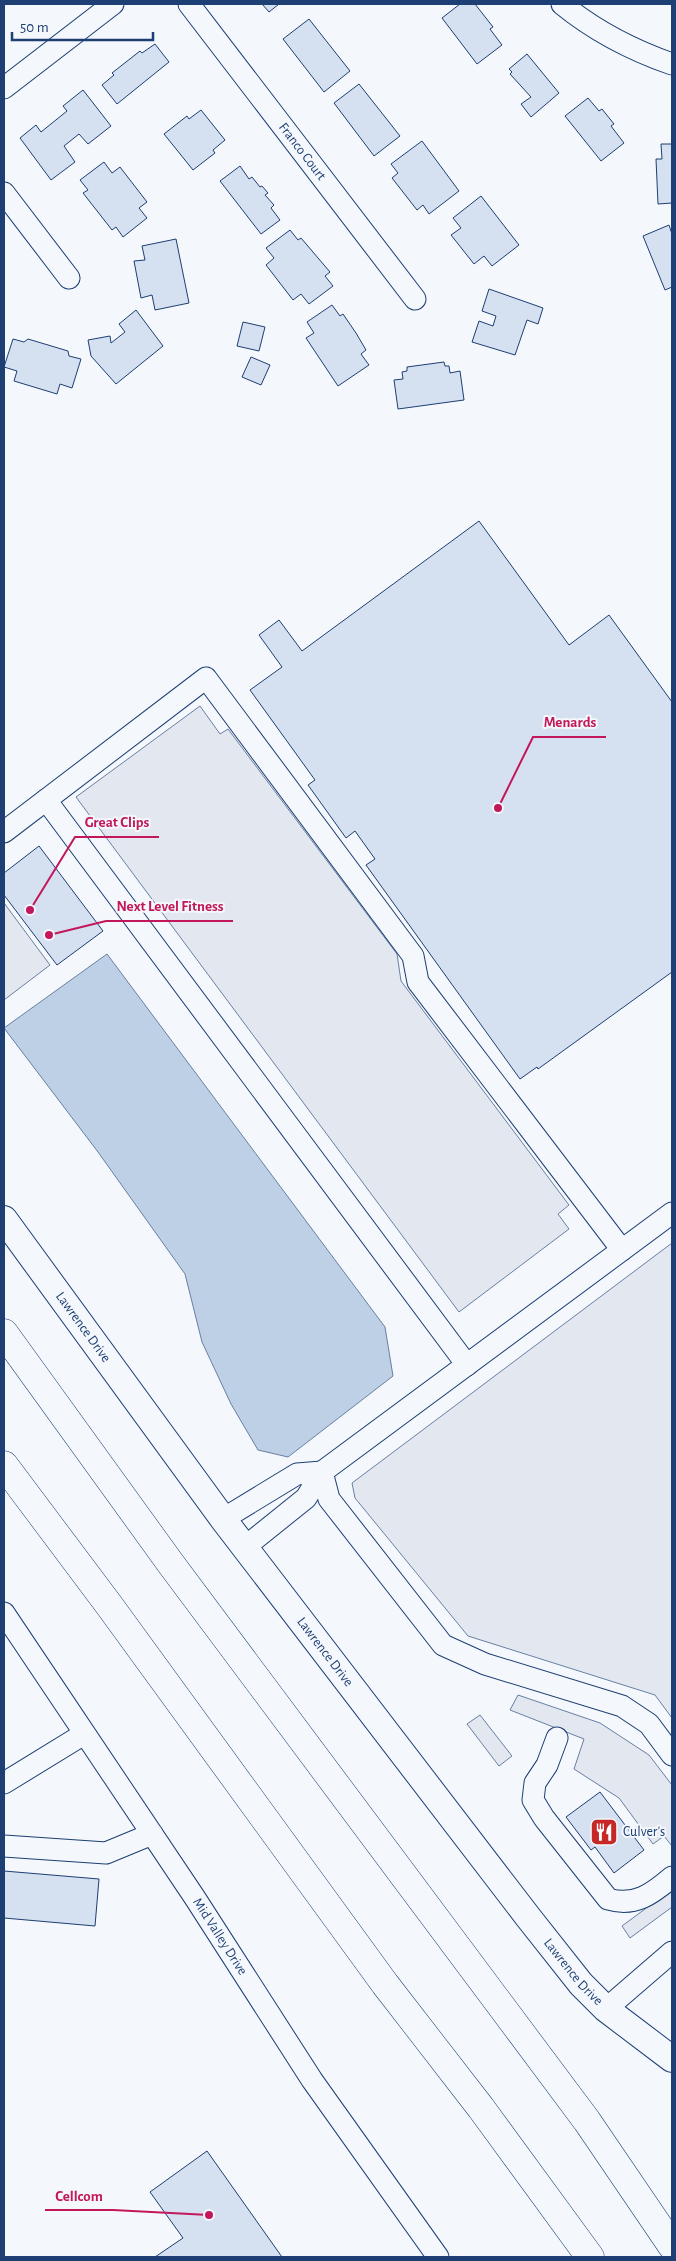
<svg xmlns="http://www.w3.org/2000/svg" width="676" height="2261" viewBox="0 0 676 2261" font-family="'Alegreya Sans',sans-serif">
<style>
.parking{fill:#e3e8f0;stroke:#687fa3}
.water{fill:#bed0e5;stroke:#687fa3}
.building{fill:#d5e0f0;stroke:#1d3f73}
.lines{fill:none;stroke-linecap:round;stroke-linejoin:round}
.minor-casing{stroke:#1d3f73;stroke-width:23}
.major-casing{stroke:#1d3f73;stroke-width:28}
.highway-casing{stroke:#1d3f73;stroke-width:29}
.minor{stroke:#f4f7fb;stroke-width:21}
.major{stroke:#f4f7fb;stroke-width:26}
.highway{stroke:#f4f7fb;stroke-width:28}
.labels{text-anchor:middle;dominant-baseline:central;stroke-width:4;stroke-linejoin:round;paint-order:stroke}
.street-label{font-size:14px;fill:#1d3f73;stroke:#f4f7fb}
.poi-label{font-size:14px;fill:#1d3f73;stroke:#f4f7fb;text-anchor:start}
.leader{fill:none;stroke:#c2185b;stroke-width:2}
.callout-dot{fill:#c2185b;stroke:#f4f7fb;stroke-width:2}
.callout-label{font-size:15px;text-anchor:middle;font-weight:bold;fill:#c2185b;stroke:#f4f7fb;stroke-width:4;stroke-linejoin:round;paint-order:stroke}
</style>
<rect width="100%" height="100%" fill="#f4f7fb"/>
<g class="parking">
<path d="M 200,706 L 220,734 L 228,729 L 397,954 L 401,981 L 569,1205 L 558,1214 L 569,1229 L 459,1312 L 76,797 Z"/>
<path d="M 4,903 L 50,965 L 4,1000 Z"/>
<path d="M 672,1243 L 672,1718 L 655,1695 L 468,1636 L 355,1498 L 352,1483 Z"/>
<path d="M 518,1695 L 600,1723 L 649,1755 L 672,1785 L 672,1846 L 664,1836 L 653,1844 L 619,1798 L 574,1769 L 584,1739 L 510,1710 Z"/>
<path d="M 480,1715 L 512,1756 L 499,1766 L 467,1724 Z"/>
<path d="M 672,1889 L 672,1907 L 630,1938 L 622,1926 Z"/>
</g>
<path class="water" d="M 107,954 L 385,1327 L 393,1376 L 288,1457 L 258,1450 L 231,1404 L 202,1342 L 185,1274 L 98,1152 L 4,1028 Z"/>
<g class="building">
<path d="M 262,4 L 279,4 L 269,12 Z"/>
<path d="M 460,4 L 475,4 L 493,27 L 490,29 L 502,45 L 477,64 L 442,18 Z"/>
<path d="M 309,19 L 350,71 L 324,92 L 283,39 Z"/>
<path d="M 155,44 L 169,62 L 117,104 L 102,85 L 114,75 L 112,73 L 140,51 L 142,53 Z"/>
<path d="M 527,54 L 559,93 L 531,117 L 521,104 L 531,97 L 510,74 L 512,72 L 509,69 Z"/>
<path d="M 359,84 L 400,136 L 374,156 L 334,103 Z"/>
<path d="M 83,90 L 111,126 L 88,144 L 79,134 L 64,146 L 75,162 L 51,180 L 20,138 L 36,125 L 41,132 L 67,111 L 63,106 Z"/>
<path d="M 588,98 L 599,111 L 602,109 L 614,124 L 611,126 L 624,143 L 601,161 L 565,116 Z"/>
<path d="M 201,110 L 225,140 L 213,150 L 215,153 L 193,170 L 164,134 L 187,116 L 189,119 Z"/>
<path d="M 422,141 L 459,191 L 429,214 L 423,205 L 417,210 L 392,178 L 398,173 L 391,164 Z"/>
<path d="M 661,144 L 672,144 L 672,203 L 658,204 L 656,159 L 662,159 Z"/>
<path d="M 104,162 L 112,173 L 120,167 L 147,202 L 139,208 L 147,218 L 123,237 L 116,227 L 112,230 L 83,193 L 88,190 L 80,180 Z"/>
<path d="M 240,166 L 249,179 L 252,177 L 260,187 L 262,186 L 268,193 L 265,195 L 274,205 L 271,208 L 280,220 L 261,234 L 220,181 Z"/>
<path d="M 481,196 L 519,245 L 492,266 L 484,256 L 474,264 L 451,235 L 461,228 L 453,218 Z"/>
<path d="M 669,225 L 672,234 L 672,287 L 665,290 L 643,236 Z"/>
<path d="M 290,230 L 298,240 L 301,238 L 330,272 L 325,276 L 333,286 L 309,304 L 301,294 L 293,300 L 266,265 L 274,258 L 266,248 Z"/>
<path d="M 176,239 L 189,303 L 155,310 L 152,295 L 141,298 L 134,261 L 145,260 L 142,246 Z"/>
<path d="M 489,289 L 543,308 L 538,324 L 527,320 L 515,355 L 472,342 L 479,321 L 493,326 L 496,316 L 482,311 Z"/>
<path d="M 332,305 L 340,316 L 343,314 L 356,333 L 366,350 L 361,354 L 369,365 L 338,386 L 306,338 L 314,333 L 307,322 Z"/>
<path d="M 136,310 L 163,346 L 116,384 L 91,356 L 88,340 L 110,336 L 111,343 L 125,332 L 119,324 Z"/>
<path d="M 243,322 L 265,327 L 259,351 L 237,346 Z"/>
<path d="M 13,339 L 24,342 L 28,339 L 68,351 L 69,356 L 81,359 L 72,388 L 60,384 L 57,394 L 14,381 L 17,371 L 4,367 Z"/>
<path d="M 251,357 L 270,365 L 261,385 L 242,377 Z"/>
<path d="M 444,362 L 445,366 L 449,366 L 450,373 L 460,371 L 464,400 L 398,409 L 394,380 L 403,379 L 402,372 L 407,371 L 407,367 Z"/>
<path d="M 479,521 L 569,645 L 609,615 L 672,702 L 672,972 L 538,1069 L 537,1067 L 520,1079 L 366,865 L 375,859 L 355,831 L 346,838 L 308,785 L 315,780 L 250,690 L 282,667 L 259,635 L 279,620 L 302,651 Z"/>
<path d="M 39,846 L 103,931 L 57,965 L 4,895 L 4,873 Z"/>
<path d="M 600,1792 L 644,1850 L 614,1873 L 595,1847 L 591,1850 L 566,1817 Z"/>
<path d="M 4,1871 L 99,1879 L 95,1926 L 4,1918 Z"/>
<path d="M 207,2151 L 282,2257 L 155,2257 L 183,2238 L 150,2192 Z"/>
</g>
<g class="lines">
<g class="minor-casing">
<g id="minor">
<path id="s1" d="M 189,4 L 415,299"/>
<path d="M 562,4 C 595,31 632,50 672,64"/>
<path d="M 4,88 L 113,4"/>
<path d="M 4,193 L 69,278"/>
<path d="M 46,800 L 467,1365"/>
<path d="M 4,832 L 206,678 L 413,956 L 418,982 L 622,1250"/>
<path d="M 322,1472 L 329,1499 L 443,1645 L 485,1664 L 622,1706 L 649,1724 L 672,1755"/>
<path d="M 223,1519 L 297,1474 L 322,1472"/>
<path d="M 245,1547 L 306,1498 L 322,1472 L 672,1213"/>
<path id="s2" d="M 4,1613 L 195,1898 L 312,2080 L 438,2257"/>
<path d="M 557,1738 L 547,1765 L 535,1783 L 533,1800 L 544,1818 L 608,1899 C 635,1907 652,1894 672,1877"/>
<path d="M 4,1783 L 84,1734"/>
<path d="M 4,1846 L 106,1853 L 152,1834"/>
<path d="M 606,2009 L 672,1952"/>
</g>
</g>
<g class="major-casing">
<g id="major">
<path id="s3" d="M 4,1219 L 223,1519 L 528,1917 L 581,1984 L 606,2009 L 672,2059"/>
</g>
</g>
<g class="highway-casing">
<g id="highway">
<path d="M 4,1333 L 171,1564 L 587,2121 L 672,2246"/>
<path d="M 4,1465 L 109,1605 L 385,1984 L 481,2108 L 590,2257"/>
</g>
</g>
<use href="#minor" class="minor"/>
<use href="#major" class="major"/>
<use href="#highway" class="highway"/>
</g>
<defs>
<g id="restaurant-square" transform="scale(1.4375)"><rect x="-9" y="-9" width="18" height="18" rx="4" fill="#c62828" stroke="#f4f7fb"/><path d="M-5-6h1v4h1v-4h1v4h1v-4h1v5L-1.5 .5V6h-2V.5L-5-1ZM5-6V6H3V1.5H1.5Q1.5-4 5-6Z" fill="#fff"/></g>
</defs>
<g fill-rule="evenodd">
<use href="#restaurant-square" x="604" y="1832"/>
</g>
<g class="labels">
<g class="street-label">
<text stroke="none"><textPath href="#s1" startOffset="186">Franco Court</textPath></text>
<text stroke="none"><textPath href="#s3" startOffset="134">Lawrence Drive</textPath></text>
<text stroke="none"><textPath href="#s3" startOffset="539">Lawrence Drive</textPath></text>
<text stroke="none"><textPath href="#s2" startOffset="389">Mid Valley Drive</textPath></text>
<text stroke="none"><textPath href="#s3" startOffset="944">Lawrence Drive</textPath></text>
</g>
<g class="poi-label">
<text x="623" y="1832">Culver's</text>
</g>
</g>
<path class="leader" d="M498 808L533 737H606M30 910L75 837H159M49 935L106 921H233M209 2215L113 2210H45"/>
<g class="callout-dot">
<circle cx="498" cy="808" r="5"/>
<circle cx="30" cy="910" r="5"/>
<circle cx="49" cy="935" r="5"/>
<circle cx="209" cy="2215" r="5"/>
</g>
<g class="callout-label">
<text x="570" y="727">Menards</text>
<text x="117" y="827">Great Clips</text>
<text x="170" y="911">Next Level Fitness</text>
<text x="79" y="2201">Cellcom</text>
</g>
<rect width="676" height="2261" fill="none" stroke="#1d3f73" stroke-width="10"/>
<path d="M12 32v8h141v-8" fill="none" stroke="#1d3f73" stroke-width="2.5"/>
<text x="20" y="32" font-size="15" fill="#1d3f73" stroke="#f4f7fb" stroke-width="4" paint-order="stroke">50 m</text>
</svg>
